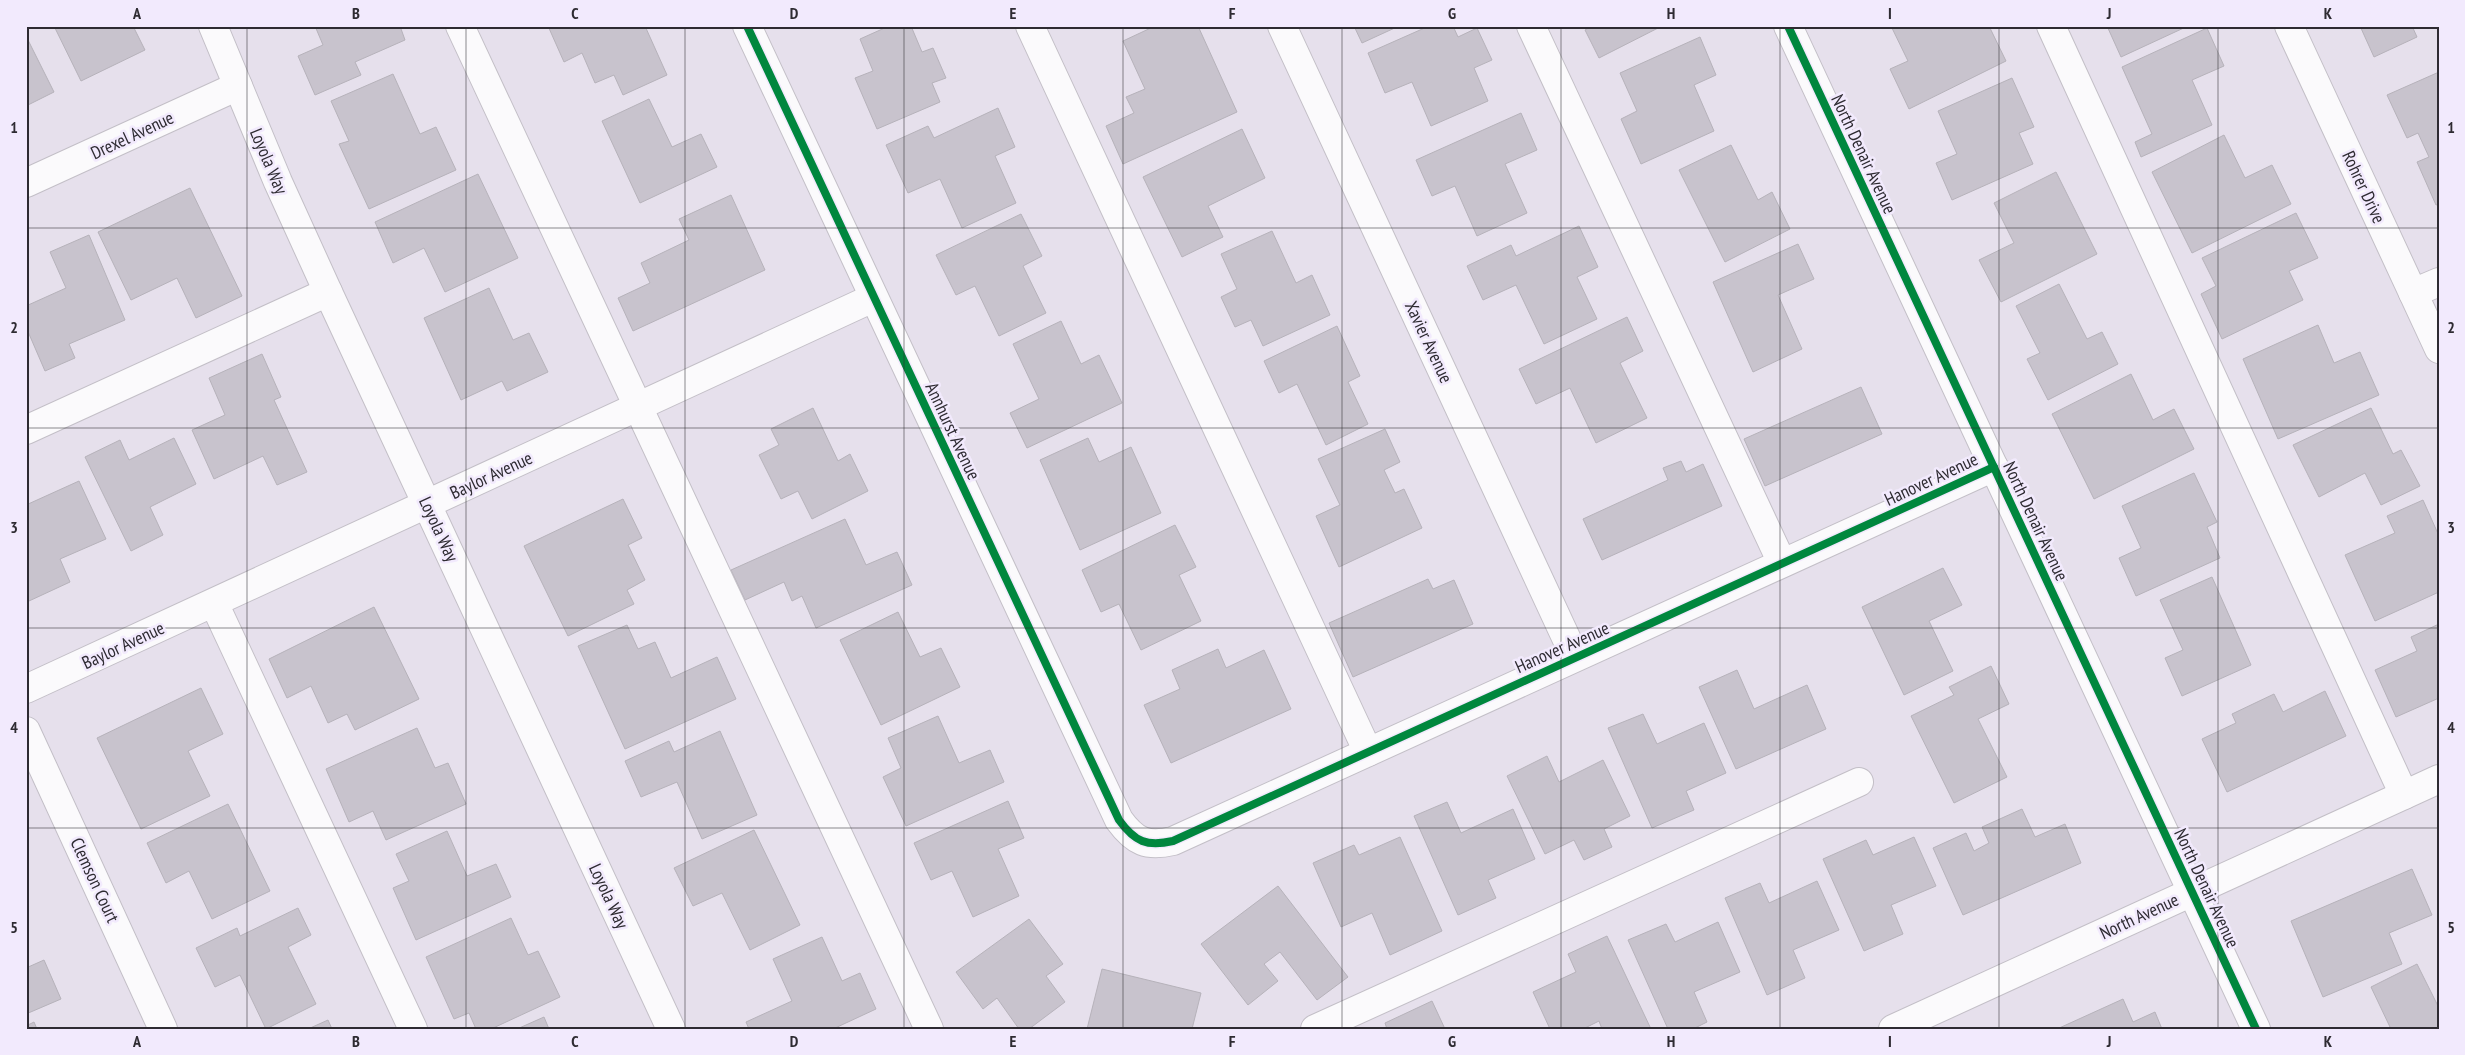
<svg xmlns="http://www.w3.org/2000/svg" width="2465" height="1055" viewBox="0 0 2465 1055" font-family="'PT Sans Narrow',sans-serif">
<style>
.building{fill:#c8c3cd;stroke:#b6b2ba}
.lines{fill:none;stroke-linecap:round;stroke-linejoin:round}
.minor-casing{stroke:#c3bfc7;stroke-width:30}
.minor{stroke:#fbfafc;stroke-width:28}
.cycleway-casing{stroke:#f2eafd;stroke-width:11}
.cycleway{stroke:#00873e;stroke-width:8}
.grid{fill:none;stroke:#2e2b32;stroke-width:1;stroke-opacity:0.55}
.labels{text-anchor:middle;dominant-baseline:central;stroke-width:5;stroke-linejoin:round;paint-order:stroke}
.street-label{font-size:18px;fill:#2e2b32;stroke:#f2eafd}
.neatline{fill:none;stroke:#2e2b32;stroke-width:2}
.grid-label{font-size:16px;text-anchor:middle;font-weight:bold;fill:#2e2b32}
</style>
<rect width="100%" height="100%" fill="#e6e0ec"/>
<g class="building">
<path d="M 54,26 L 133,26 L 145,50 L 81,81 Z"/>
<path d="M 315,26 L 400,26 L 405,40 L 355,62 L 361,75 L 315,95 L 298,56 L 323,45 Z"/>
<path d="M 548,26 L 645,26 L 667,75 L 623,95 L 614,75 L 595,83 L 582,53 L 564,62 Z"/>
<path d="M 889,26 L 911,26 L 922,52 L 933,48 L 946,78 L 932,83 L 940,102 L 877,129 L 855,78 L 873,71 L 860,39 Z"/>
<path d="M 1155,26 L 1198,26 L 1237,112 L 1123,164 L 1106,126 L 1134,113 L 1126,97 L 1145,89 L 1123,41 Z"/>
<path d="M 1354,26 L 1399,26 L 1362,43 Z"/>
<path d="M 1429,26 L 1453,26 L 1458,37 L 1477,28 L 1492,60 L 1474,68 L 1488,101 L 1431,126 L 1412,82 L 1385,93 L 1368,53 Z"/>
<path d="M 1592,26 L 1662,26 L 1599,58 L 1585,30 Z"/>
<path d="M 1891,26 L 1989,26 L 2006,61 L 1909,109 L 1890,69 L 1908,61 Z"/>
<path d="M 2107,26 L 2188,26 L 2121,57 Z"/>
<path d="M 2360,26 L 2412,26 L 2417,37 L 2374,57 Z"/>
<path d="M 2207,28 L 2224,66 L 2192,80 L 2212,125 L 2141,157 L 2135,142 L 2152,134 L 2122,67 Z"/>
<path d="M 26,36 L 54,92 L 26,106 Z"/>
<path d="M 1700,37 L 1716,75 L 1694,85 L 1714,131 L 1641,164 L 1621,119 L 1637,111 L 1620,73 Z"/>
<path d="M 2439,72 L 2439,204 L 2436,205 L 2417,162 L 2429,157 L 2418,133 L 2407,138 L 2387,95 Z"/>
<path d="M 393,74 L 420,134 L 436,127 L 456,170 L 369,209 L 339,144 L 349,141 L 331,101 Z"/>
<path d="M 2012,78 L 2034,127 L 2019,133 L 2033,164 L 1952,200 L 1936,163 L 1957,154 L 1938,111 Z"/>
<path d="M 649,99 L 672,147 L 701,134 L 717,167 L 640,203 L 602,121 Z"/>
<path d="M 998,108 L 1015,147 L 995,156 L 1016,203 L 962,228 L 940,179 L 908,193 L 886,145 L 928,126 L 934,138 Z"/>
<path d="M 1521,113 L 1537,150 L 1505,164 L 1527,213 L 1477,236 L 1455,186 L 1432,196 L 1416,160 Z"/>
<path d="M 1242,129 L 1265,178 L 1208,206 L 1223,237 L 1182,257 L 1143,177 Z"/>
<path d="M 2224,135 L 2245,178 L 2272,165 L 2291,204 L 2192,253 L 2152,172 Z"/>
<path d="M 1731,145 L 1758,200 L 1772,192 L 1790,229 L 1725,262 L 1679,170 Z"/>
<path d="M 2056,172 L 2097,254 L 2001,302 L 1979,260 L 2014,243 L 1994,203 Z"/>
<path d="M 478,174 L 518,258 L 445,292 L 424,248 L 393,263 L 375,222 Z"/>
<path d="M 190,188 L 242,296 L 196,318 L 177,278 L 131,300 L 98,232 Z"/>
<path d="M 731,195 L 765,270 L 633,331 L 618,298 L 650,283 L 641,263 L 689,240 L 679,219 Z"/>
<path d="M 2296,213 L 2318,258 L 2289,271 L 2303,300 L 2222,339 L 2201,294 L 2216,286 L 2202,258 Z"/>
<path d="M 1021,214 L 1042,256 L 1023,266 L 1046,313 L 999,336 L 975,286 L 956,295 L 936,255 Z"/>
<path d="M 1579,226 L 1598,267 L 1577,277 L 1597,319 L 1544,344 L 1516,285 L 1483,300 L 1467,266 L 1511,245 L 1516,256 Z"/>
<path d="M 1272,231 L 1296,283 L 1312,275 L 1330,315 L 1263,346 L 1251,320 L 1235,327 L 1221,297 L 1237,289 L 1221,254 Z"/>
<path d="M 89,235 L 125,320 L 69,344 L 75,358 L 45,371 L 26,327 L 26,306 L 66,288 L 50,252 Z"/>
<path d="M 1798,244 L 1814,279 L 1778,295 L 1802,349 L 1753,372 L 1713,282 Z"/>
<path d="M 2059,284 L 2087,339 L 2102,332 L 2118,364 L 2048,400 L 2027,359 L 2040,353 L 2016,306 Z"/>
<path d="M 489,288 L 513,340 L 529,333 L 548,372 L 507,391 L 502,381 L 461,400 L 424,318 Z"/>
<path d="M 1627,317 L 1643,351 L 1620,363 L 1647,418 L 1596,443 L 1570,388 L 1536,404 L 1519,369 Z"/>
<path d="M 1061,321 L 1081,364 L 1099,355 L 1122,403 L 1027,448 L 1010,413 L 1039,399 L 1013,344 Z"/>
<path d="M 2318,325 L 2334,363 L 2360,352 L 2379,395 L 2278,439 L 2243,359 Z"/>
<path d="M 1337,326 L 1360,376 L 1348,382 L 1368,424 L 1326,445 L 1297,384 L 1279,393 L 1264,361 Z"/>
<path d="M 262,354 L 281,397 L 274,400 L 307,472 L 277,485 L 263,456 L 214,479 L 192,430 L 225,415 L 209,378 Z"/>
<path d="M 2131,374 L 2153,420 L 2174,409 L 2194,449 L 2094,499 L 2052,414 Z"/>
<path d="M 1861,387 L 1882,434 L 1765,486 L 1744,439 Z"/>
<path d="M 813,408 L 838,461 L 850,454 L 868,491 L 812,519 L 798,491 L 781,499 L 759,455 L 779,445 L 771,429 Z"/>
<path d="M 2371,408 L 2393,454 L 2401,450 L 2420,486 L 2381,505 L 2365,473 L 2319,497 L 2293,445 Z"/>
<path d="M 1385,429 L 1400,462 L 1384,470 L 1395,493 L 1404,489 L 1422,528 L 1339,567 L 1316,516 L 1340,505 L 1318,459 Z"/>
<path d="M 174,438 L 196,484 L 150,507 L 163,535 L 131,551 L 85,457 L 120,440 L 129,460 Z"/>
<path d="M 1088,438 L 1099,462 L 1131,447 L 1161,513 L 1080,550 L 1040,460 Z"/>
<path d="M 1681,461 L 1686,472 L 1703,464 L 1722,506 L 1602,560 L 1583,519 L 1668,480 L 1663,468 Z"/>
<path d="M 2194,473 L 2217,522 L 2207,527 L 2220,558 L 2136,596 L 2119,558 L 2141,548 L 2122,506 Z"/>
<path d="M 79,481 L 106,539 L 60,559 L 70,582 L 29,601 L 26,595 L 26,505 Z"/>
<path d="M 623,499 L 642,538 L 628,545 L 645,580 L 627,590 L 634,604 L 568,636 L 524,546 Z"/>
<path d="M 2423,500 L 2439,536 L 2439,592 L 2375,621 L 2345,555 L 2395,533 L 2387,516 Z"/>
<path d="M 845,519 L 866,565 L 897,552 L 912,585 L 816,628 L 802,596 L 792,601 L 784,582 L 745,600 L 731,570 Z"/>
<path d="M 1175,525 L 1196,567 L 1179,575 L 1201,621 L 1141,650 L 1119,604 L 1101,612 L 1082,570 Z"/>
<path d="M 1943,568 L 1962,605 L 1929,621 L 1953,671 L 1904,695 L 1862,607 Z"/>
<path d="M 2212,577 L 2251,665 L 2182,696 L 2165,658 L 2183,650 L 2160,600 Z"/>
<path d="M 1428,579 L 1433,589 L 1454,580 L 1473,624 L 1353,677 L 1329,623 Z"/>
<path d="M 374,607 L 419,699 L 355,730 L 347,714 L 328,723 L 311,686 L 287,698 L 269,659 Z"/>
<path d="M 898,612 L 920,657 L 941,648 L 960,687 L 881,725 L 840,640 Z"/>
<path d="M 2439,624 L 2439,698 L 2396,717 L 2375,670 L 2417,651 L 2411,637 Z"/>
<path d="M 627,625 L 638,649 L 655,642 L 671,678 L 717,657 L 736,699 L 625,749 L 578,646 Z"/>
<path d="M 1218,649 L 1226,668 L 1264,650 L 1291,709 L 1171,763 L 1144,705 L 1180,689 L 1172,670 Z"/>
<path d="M 1991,666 L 2009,704 L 1978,719 L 2007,777 L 1954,803 L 1911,716 L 1954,695 L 1949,687 Z"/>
<path d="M 1737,670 L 1754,709 L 1807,685 L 1826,729 L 1736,769 L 1699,687 Z"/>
<path d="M 201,688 L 223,734 L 188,751 L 210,796 L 141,829 L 97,738 Z"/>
<path d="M 2325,691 L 2346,736 L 2227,792 L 2202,739 L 2236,723 L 2232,714 L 2274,694 L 2283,712 Z"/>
<path d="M 1643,714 L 1657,744 L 1704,723 L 1726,773 L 1686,791 L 1694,810 L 1652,828 L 1608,728 Z"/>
<path d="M 938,716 L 959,763 L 990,750 L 1004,782 L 906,826 L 883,777 L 901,768 L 888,738 Z"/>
<path d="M 417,728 L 435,768 L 448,763 L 466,804 L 386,840 L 373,811 L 349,822 L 326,769 Z"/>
<path d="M 720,731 L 757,815 L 702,839 L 677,782 L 641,797 L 625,761 L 669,741 L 674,752 Z"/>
<path d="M 1547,756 L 1559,782 L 1603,760 L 1630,816 L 1604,829 L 1612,847 L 1584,860 L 1574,840 L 1545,854 L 1507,776 Z"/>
<path d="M 1008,801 L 1024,838 L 998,849 L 1019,896 L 973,917 L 952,871 L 931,880 L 914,843 Z"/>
<path d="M 1447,802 L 1461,833 L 1513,809 L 1535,859 L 1488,880 L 1496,898 L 1458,915 L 1414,816 Z"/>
<path d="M 228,804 L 270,891 L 212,919 L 189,871 L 166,883 L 147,843 Z"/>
<path d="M 2022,809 L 2035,837 L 2065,824 L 2081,863 L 1963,915 L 1933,848 L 1966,833 L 1974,851 L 1989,843 L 1982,827 Z"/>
<path d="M 754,830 L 800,925 L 750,950 L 722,893 L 693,906 L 674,868 Z"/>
<path d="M 447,831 L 467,876 L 496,864 L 511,897 L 416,940 L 393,888 L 409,881 L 396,854 Z"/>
<path d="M 1400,837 L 1442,931 L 1390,955 L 1372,913 L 1341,927 L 1313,863 L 1354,845 L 1359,855 Z"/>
<path d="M 1914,837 L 1936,886 L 1891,905 L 1903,934 L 1864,951 L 1823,859 L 1866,840 L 1873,855 Z"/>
<path d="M 2412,869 L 2432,915 L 2389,933 L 2402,964 L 2323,997 L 2291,921 Z"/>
<path d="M 1817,881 L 1839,930 L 1793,950 L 1805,978 L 1767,995 L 1725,898 L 1760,883 L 1769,903 Z"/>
<path d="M 1278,886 L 1348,977 L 1317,1000 L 1280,952 L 1264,964 L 1278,981 L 1248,1005 L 1201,944 Z"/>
<path d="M 298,908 L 311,935 L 288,947 L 316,1004 L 266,1029 L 240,975 L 215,987 L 196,948 L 237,928 L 240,936 Z"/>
<path d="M 511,918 L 528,955 L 538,951 L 560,997 L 491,1029 L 476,1029 L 469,1013 L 454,1019 L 426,957 Z"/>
<path d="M 1029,919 L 1063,964 L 1046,976 L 1065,1002 L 1029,1029 L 1019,1029 L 997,998 L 983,1009 L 956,972 Z"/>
<path d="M 1718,922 L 1740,972 L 1694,992 L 1707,1022 L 1693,1029 L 1668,1029 L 1628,940 L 1666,924 L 1675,942 Z"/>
<path d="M 1607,936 L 1651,1029 L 1602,1029 L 1599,1021 L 1583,1029 L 1550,1029 L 1533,992 L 1576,972 L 1568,954 Z"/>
<path d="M 822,937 L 842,981 L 860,973 L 876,1009 L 833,1029 L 749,1029 L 746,1022 L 792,1001 L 773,959 Z"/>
<path d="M 44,960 L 61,999 L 26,1014 L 26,968 Z"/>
<path d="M 2417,964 L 2439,1008 L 2439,1029 L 2386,1029 L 2390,1027 L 2371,987 Z"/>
<path d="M 1102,969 L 1201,993 L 1192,1029 L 1087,1029 Z"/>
<path d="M 2123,999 L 2133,1022 L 2155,1012 L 2162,1029 L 2057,1029 Z"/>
<path d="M 1432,1001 L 1445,1029 L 1387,1029 L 1385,1023 Z"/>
<path d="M 544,1017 L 549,1029 L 517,1029 Z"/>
<path d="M 328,1020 L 332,1029 L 308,1029 Z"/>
<path d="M 34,1022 L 37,1029 L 26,1029 L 26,1026 Z"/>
</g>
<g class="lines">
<g class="minor-casing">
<g id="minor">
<path d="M 213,26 L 278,182 L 328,292 L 671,1029"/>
<path d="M 460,26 L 929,1029"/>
<path d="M 747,26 L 1119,820 C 1135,842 1147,847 1173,841 L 1994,467"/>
<path d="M 1030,26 L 1368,752"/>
<path d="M 1282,26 L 1575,657"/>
<path d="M 1531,26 L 1782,563"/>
<path d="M 1788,26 L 2256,1029"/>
<path d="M 2051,26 L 2404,795"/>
<path d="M 2289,26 L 2439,349"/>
<path d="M 26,183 L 238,86"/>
<path d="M 2413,293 L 2439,282"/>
<path d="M 26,430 L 328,292"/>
<path d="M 214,603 L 413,1029"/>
<path d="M 26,689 L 873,298"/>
<path d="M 26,731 L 163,1029"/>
<path d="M 1315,1029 L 1859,782"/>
<path d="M 1893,1029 L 2439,779"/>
</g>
</g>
<use href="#minor" class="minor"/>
<g class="cycleway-casing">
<g id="cycleway">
<path d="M 747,26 L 1119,820 C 1135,842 1147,847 1173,841 L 1994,467"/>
<path d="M 1788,26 L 2256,1029"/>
</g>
</g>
<use href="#cycleway" class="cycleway"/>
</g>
<path class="grid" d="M 247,26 L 247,1029M 466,26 L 466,1029M 685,26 L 685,1029M 904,26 L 904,1029M 1123,26 L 1123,1029M 1342,26 L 1342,1029M 1561,26 L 1561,1029M 1780,26 L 1780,1029M 1999,26 L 1999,1029M 2218,26 L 2218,1029M 26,228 L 2439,228M 26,428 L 2439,428M 26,628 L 2439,628M 26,828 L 2439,828"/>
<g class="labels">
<g class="street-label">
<text transform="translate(132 135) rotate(-25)">Drexel Avenue</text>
<text transform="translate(1864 154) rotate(65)">North Denair Avenue</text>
<text transform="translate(269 161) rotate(67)">Loyola Way</text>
<text transform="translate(2364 187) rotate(65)">Rohrer Drive</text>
<text transform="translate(1429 342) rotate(65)">Xavier Avenue</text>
<text transform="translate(953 431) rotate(65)">Annhurst Avenue</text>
<text transform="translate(491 475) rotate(-25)">Baylor Avenue</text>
<text transform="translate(1931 479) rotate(-25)">Hanover Avenue</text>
<text transform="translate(2036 521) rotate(65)">North Denair Avenue</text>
<text transform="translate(439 529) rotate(65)">Loyola Way</text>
<text transform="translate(123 645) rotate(-25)">Baylor Avenue</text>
<text transform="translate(1562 647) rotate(-24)">Hanover Avenue</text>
<text transform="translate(95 880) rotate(65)">Clemson Court</text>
<text transform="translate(2207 888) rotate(65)">North Denair Avenue</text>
<text transform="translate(609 896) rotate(65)">Loyola Way</text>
<text transform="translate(2139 916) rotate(-25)">North Avenue</text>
</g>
</g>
<rect width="2465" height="1055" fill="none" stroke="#f2eafd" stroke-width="55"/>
<rect x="28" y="28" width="2410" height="1000" class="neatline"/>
<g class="grid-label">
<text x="137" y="19">A</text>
<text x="356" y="19">B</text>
<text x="575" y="19">C</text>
<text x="794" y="19">D</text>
<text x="1013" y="19">E</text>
<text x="1232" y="19">F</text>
<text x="1452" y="19">G</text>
<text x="1671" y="19">H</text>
<text x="1890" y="19">I</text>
<text x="2109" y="19">J</text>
<text x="2328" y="19">K</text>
<text x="14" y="133">1</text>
<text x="2451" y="133">1</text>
<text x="14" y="333">2</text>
<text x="2451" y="333">2</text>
<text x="14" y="533">3</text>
<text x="2451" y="533">3</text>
<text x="14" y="733">4</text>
<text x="2451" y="733">4</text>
<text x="14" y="933">5</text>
<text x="2451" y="933">5</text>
<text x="137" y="1047">A</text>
<text x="356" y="1047">B</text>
<text x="575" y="1047">C</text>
<text x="794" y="1047">D</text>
<text x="1013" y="1047">E</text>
<text x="1232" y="1047">F</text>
<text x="1452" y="1047">G</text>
<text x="1671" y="1047">H</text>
<text x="1890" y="1047">I</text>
<text x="2109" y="1047">J</text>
<text x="2328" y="1047">K</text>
</g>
</svg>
